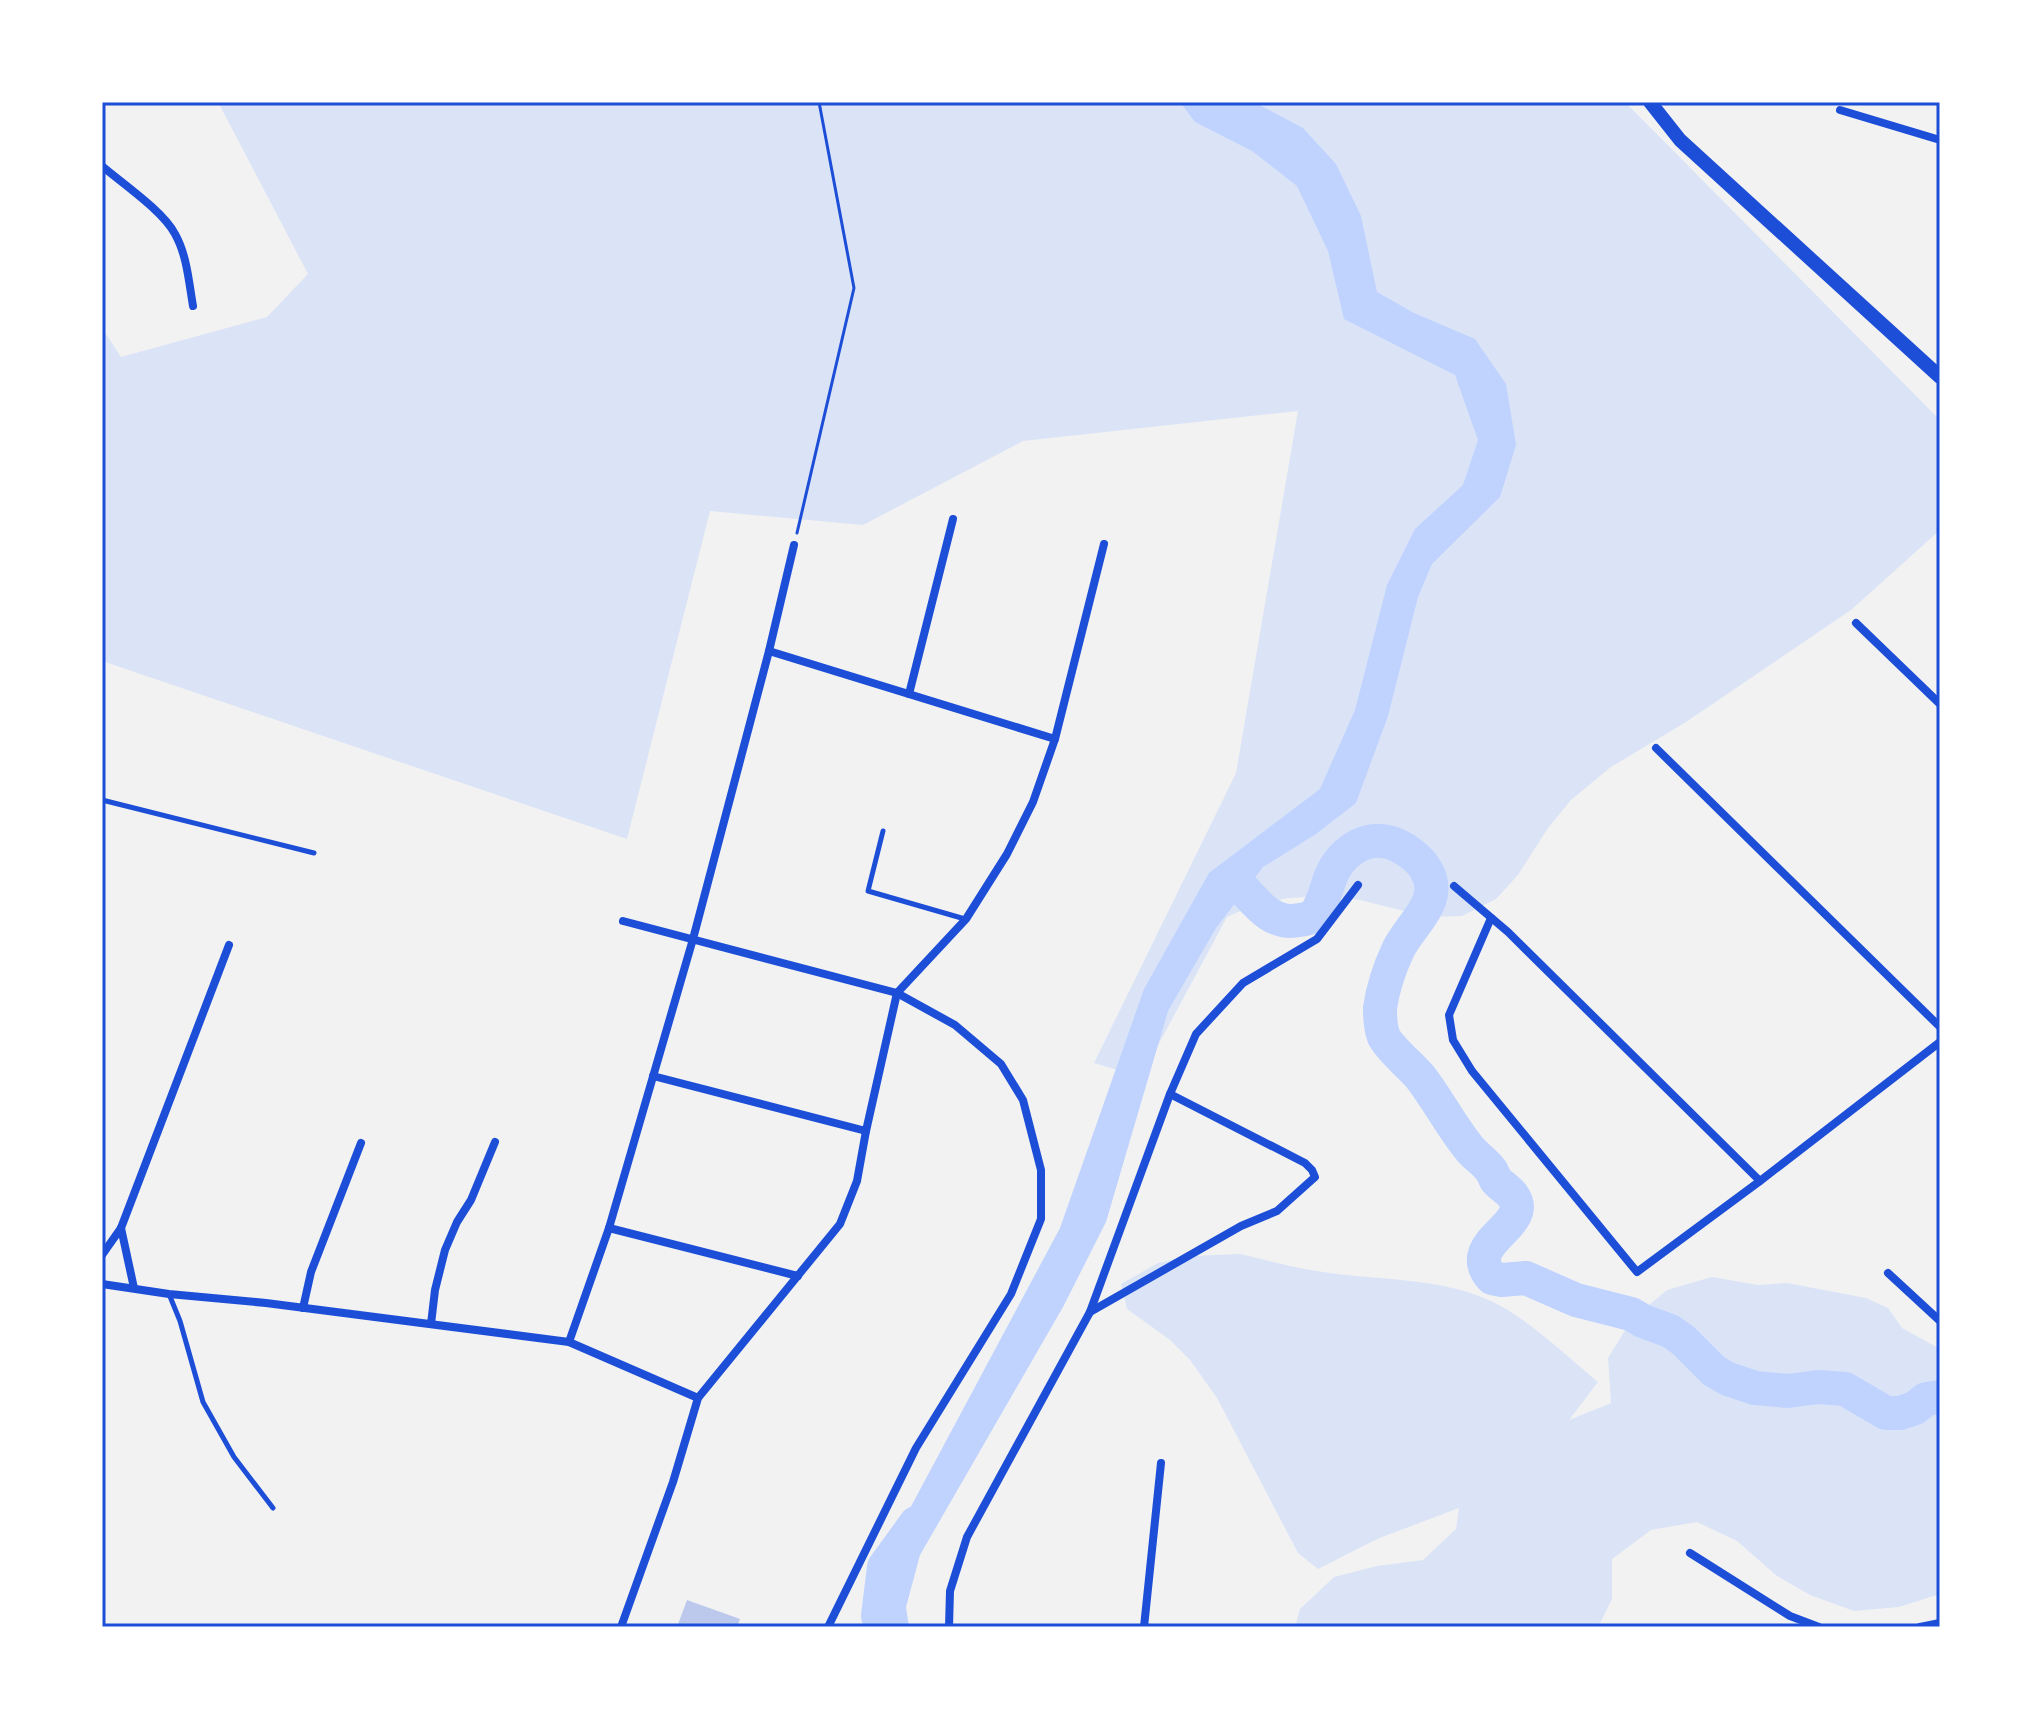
<svg xmlns="http://www.w3.org/2000/svg" width="2042" height="1729" viewBox="0 0 2042 1729" font-family="Barlow,sans-serif">
<style>
.green{fill:#dbe4f7}
.water{fill:#bfd3fe}
.lines{fill:none;stroke-linecap:round;stroke-linejoin:round}
.river{stroke:#bfd3fe;stroke-width:34}
.building{fill:#bdc9ec}
.path{stroke:#1d4ed8;stroke-width:3}
.service{stroke:#1d4ed8;stroke-width:5}
.minor{stroke:#1d4ed8;stroke-width:8}
.tertiary{stroke:#1d4ed8;stroke-width:14}
.neatline{fill:none;stroke:#1d4ed8;stroke-width:3}
</style>
<rect width="100%" height="100%" fill="#f2f2f2"/>
<g class="green">
<path d="M 218,102 L 1625,102 L 1940,420 L 1940,530 L 1851,610 L 1686,722 L 1611,767 L 1571,800 L 1548,828 L 1518,875 L 1496,899 L 1462,916 L 1428,917 L 1360,900 L 1322,896 L 1289,898 L 1256,904 L 1227,917 L 1141,1077 L 1094,1063 L 1236,773 L 1298,411 L 1023,441 L 863,525 L 710,511 L 627,839 L 102,661 L 102,328 L 121,357 L 267,317 L 308,274 Z"/>
<path d="M 1240,1254 C 1266,1260 1291,1267 1317,1271 C 1375,1281 1437,1276 1491,1301 C 1526,1317 1568,1357 1598,1382 L 1569,1420 L 1611,1403 L 1608,1358 L 1632,1319 L 1667,1290 L 1712,1277 L 1758,1285 L 1787,1283 L 1866,1298 L 1888,1308 L 1902,1328 L 1940,1349 L 1940,1594 L 1899,1607 L 1854,1611 L 1810,1595 L 1777,1576 L 1737,1541 L 1697,1522 L 1651,1530 L 1612,1559 L 1612,1599 L 1598,1627 L 1295,1627 L 1300,1609 L 1334,1577 L 1377,1566 L 1423,1560 L 1456,1529 L 1459,1508 L 1377,1539 L 1318,1569 L 1298,1553 L 1217,1398 L 1190,1360 L 1170,1340 L 1127,1309 L 1121,1284 L 1158,1263 L 1191,1256 Z"/>
</g>
<path class="water" d="M 1180,102 L 1254,102 L 1303,128 L 1336,164 L 1361,216 L 1377,292 L 1414,313 L 1475,339 L 1506,384 L 1516,445 L 1500,497 L 1432,564 L 1418,597 L 1388,716 L 1356,803 L 1316,834 L 1263,867 L 1216,928 L 1168,1011 L 1106,1222 L 1063,1307 L 920,1555 L 906,1607 L 909,1627 L 888,1627 L 880,1601 L 892,1542 L 1060,1228 L 1144,989 L 1209,873 L 1320,789 L 1355,710 L 1387,585 L 1415,529 L 1463,485 L 1478,440 L 1455,375 L 1344,319 L 1328,251 L 1297,186 L 1252,151 L 1195,122 Z"/>
<g class="lines">
<g class="river">
<path d="M 1238,884 C 1248,893 1257,906 1269,914 C 1275,918 1283,921 1291,921 C 1299,920 1308,920 1314,915 C 1323,906 1326,888 1331,876 C 1340,854 1363,836 1388,842 C 1401,845 1419,857 1426,870 C 1445,901 1410,924 1398,950 C 1390,967 1383,988 1380,1008 C 1380,1016 1381,1030 1384,1037 C 1390,1049 1411,1066 1421,1078 C 1438,1100 1451,1126 1469,1148 C 1475,1156 1484,1161 1490,1169 C 1493,1172 1494,1177 1496,1180 C 1501,1186 1509,1190 1513,1196 C 1534,1226 1460,1242 1492,1278 L 1502,1280 L 1526,1278 L 1576,1300 L 1631,1314 L 1643,1321 L 1670,1331 L 1683,1340 L 1714,1371 L 1728,1379 L 1755,1388 L 1788,1391 L 1818,1387 L 1845,1389 L 1886,1413 L 1900,1413 L 1915,1408 L 1926,1399 L 1940,1397"/>
<path d="M 882,1627 L 878,1616 L 884,1567 L 916,1523"/>
</g>
</g>
<path class="building" d="M 687,1600 L 740,1619 L 737,1627 L 677,1627 Z"/>
<g class="lines">
<path class="path" d="M 797,533 L 854,288 L 819,102"/>
<g class="service">
<path d="M 102,800 L 314,853"/>
<path d="M 883,831 L 868,891 L 965,919"/>
<path d="M 169,1294 L 180,1321 L 203,1402 L 234,1457 L 273,1508"/>
</g>
<g class="minor">
<path d="M 1840,110 L 1940,140"/>
<path d="M 102,166 C 123,184 163,211 175,234 C 187,255 189,283 193,306"/>
<path d="M 1856,623 L 1940,704"/>
<path d="M 769,651 L 1055,739"/>
<path d="M 909,694 L 953,519"/>
<path d="M 1656,748 L 1940,1027"/>
<path d="M 1454,886 L 1508,932 L 1760,1181"/>
<path d="M 1491,918 L 1449,1015 L 1453,1040 L 1472,1071 L 1637,1272 L 1760,1181 L 1940,1042"/>
<path d="M 623,921 L 897,993 L 955,1025 L 1001,1064 L 1023,1100 L 1041,1170 L 1041,1219 L 1011,1294 L 916,1448 L 828,1627"/>
<path d="M 653,1076 L 866,1131"/>
<path d="M 121,1228 L 134,1288"/>
<path d="M 609,1228 L 798,1276"/>
<path d="M 102,1255 L 121,1228 L 229,945"/>
<path d="M 1888,1273 L 1940,1321"/>
<path d="M 102,1284 L 169,1294 L 266,1303 L 569,1342 L 698,1398"/>
<path d="M 303,1308 L 311,1272 L 361,1143"/>
<path d="M 1090,1312 L 1241,1226 L 1277,1211 L 1315,1177 L 1312,1170 L 1305,1163 L 1170,1094"/>
<path d="M 431,1324 L 435,1290 L 445,1250 L 457,1222 L 471,1200 L 495,1142"/>
<path d="M 569,1342 L 609,1228 L 693,939 L 769,651 L 794,545"/>
<path d="M 1690,1553 L 1790,1616 L 1819,1627"/>
<path d="M 621,1627 L 673,1482 L 698,1398 L 840,1224 L 857,1181 L 866,1131 L 897,993 L 966,919 L 1007,854 L 1033,802 L 1055,739 L 1104,544"/>
<path d="M 949,1627 L 950,1591 L 967,1537 L 1090,1312 L 1170,1094 L 1196,1034 L 1243,983 L 1317,939 L 1358,885"/>
<path d="M 1144,1627 L 1161,1463"/>
<path d="M 1920,1627 L 1940,1623"/>
</g>
<path class="tertiary" d="M 1650,102 L 1680,140 L 1940,377"/>
</g>
<rect width="2042" height="1729" fill="none" stroke="#ffffff" stroke-width="208"/>
<rect x="104" y="104" width="1834" height="1521" class="neatline"/>
</svg>
